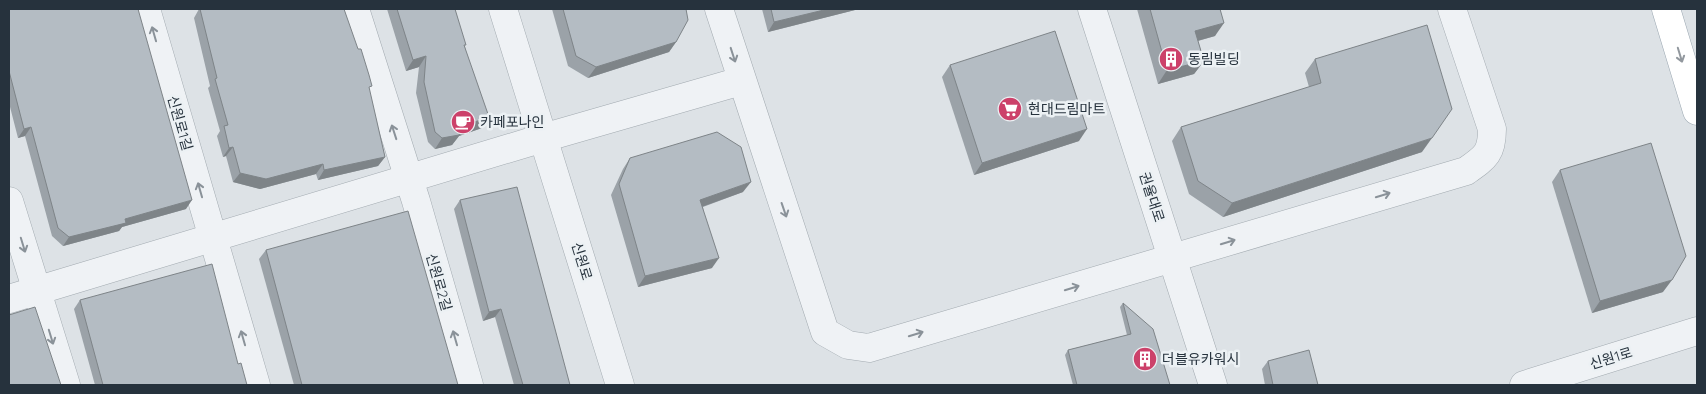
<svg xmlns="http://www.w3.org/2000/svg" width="1706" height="394" viewBox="0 0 1706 394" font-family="Quicksand,'Noto Sans KR',sans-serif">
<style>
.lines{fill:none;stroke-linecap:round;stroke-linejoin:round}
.minor-casing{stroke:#a2aab0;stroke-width:29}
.major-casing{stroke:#9ca8b2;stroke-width:29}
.minor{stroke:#eff2f5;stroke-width:28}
.major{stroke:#fff;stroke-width:28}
.wall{fill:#9ba2a8}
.shaded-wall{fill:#7e8488}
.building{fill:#b4bcc3;stroke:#7e8488}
.oneway{stroke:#8a9299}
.oneway2{stroke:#92989e}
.labels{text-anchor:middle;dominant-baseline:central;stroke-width:5;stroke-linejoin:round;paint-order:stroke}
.poi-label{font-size:14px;fill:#26323d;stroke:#ecf1f4;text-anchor:start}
.street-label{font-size:14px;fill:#26323d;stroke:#ecf1f4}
</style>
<rect width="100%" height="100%" fill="#dde2e6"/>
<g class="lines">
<g class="minor-casing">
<g id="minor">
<path d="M 146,9 L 256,385"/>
<path d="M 355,9 L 416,201 L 469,385"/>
<path d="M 503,9 L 620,385"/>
<path d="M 719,9 L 825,332 L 848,345 L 869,348 L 1466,171 C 1486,157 1492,153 1492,129 L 1452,9"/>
<path d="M 1092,9 L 1213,385"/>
<path d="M 9,201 L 66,385"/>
<path d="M 9,299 L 543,138 L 741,81"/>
<path d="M 1524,385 L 1697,331"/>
</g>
</g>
<g class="major-casing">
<path id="major" d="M 1666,9 L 1697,111"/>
</g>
<use href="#minor" class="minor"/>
<use href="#major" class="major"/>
</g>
<g class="wall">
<path d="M 9,9 L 186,209 L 122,227 L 119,231 L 63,246 L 52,236 L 25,136 L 18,138 L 9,103 Z"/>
<path d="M 199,9 L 344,9 L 369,90 L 385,157 L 378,166 L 318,180 L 316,174 L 260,189 L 233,182 L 226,156 L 223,157 L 217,136 L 220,131 L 208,88 L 210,86 L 194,18 Z"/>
<path d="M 387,9 L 455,9 L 465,47 L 482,128 L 459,136 L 452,145 L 435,149 L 428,142 L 416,93 L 419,67 L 406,71 Z"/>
<path d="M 552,9 L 686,9 L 676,42 L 669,52 L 588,78 L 568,66 Z"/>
<path d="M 762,9 L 859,9 L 768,32 Z"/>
<path d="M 1137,9 L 1227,9 L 1221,10 L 1215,36 L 1198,41 L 1204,61 L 1194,74 L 1158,84 Z"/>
<path d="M 1315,59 L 1422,152 L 1223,217 L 1189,194 L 1172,141 L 1181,127 L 1309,87 L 1305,73 Z"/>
<path d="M 950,65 L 1079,141 L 974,175 L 942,77 Z"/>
<path d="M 630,158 L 743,192 L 703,207 L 712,268 L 638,287 L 611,195 L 623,169 Z"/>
<path d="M 1560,170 L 1663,292 L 1592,313 L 1552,182 Z"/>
<path d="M 460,200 L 570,385 L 514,385 L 495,317 L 483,321 L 454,209 Z"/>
<path d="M 266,250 L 458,385 L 294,385 L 259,259 Z"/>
<path d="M 80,300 L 238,364 L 247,385 L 95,385 L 74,309 Z"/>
<path d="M 1123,303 L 1170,385 L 1073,385 L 1065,355 L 1068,350 L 1127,335 L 1120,307 Z"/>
<path d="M 1268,361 L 1318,385 L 1265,385 L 1262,369 Z"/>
</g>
<g class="shaded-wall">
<path d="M 828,9 L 859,9 L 768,32 L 774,22 Z"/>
<path d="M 1224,23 L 1215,36 L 1186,44 L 1195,31 Z"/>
<path d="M 676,42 L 669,52 L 588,78 L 596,67 Z"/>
<path d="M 426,56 L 419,67 L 406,71 L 413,60 Z"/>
<path d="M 1204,61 L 1194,74 L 1158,84 L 1167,70 Z"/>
<path d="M 489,117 L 482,128 L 459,136 L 452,145 L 435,149 L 442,138 L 463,126 Z"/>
<path d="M 31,127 L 25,136 L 18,138 L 24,129 Z"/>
<path d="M 1087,129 L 1079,141 L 974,175 L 982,163 Z"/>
<path d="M 1432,138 L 1422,152 L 1223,217 L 1232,203 Z"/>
<path d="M 233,147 L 226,156 L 223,157 L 229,148 Z"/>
<path d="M 385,157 L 378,166 L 318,180 L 324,170 Z"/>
<path d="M 323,164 L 316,174 L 260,189 L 233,182 L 240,173 Z"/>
<path d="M 751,182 L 743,192 L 693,210 L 700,200 Z"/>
<path d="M 192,200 L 186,209 L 122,227 L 119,231 L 63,246 L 69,237 L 125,219 Z"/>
<path d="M 719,258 L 712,268 L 638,287 L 645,276 Z"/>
<path d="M 1672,280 L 1663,292 L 1592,313 L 1600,301 Z"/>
<path d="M 501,309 L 495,317 L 483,321 L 489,312 Z"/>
</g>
<g class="building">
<path d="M 9,9 L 138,9 L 192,200 L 125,219 L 126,223 L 69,237 L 58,228 L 31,127 L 24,129 L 9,71 Z"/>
<path d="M 200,9 L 344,9 L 358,49 L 361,49 L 369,75 L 372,86 L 369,87 L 385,157 L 324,170 L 323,164 L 266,179 L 240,173 L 233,147 L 229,148 L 224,126 L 228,125 L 215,79 L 217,78 Z"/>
<path d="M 397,9 L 455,9 L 466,45 L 464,45 L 489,117 L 463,126 L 459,135 L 442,138 L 435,132 L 424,82 L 426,56 L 413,60 Z"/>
<path d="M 563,9 L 686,9 L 688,20 L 676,42 L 596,67 L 576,56 Z"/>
<path d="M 771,9 L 828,9 L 774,22 Z"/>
<path d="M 1150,9 L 1220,9 L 1224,23 L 1195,31 L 1204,61 L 1167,70 Z"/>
<path d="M 1427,25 L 1452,109 L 1432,138 L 1232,203 L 1198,181 L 1181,127 L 1321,83 L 1315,59 Z"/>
<path d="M 1055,31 L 1087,129 L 982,163 L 950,65 Z"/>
<path d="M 717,132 L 741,147 L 751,182 L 700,200 L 719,258 L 645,276 L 619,184 L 630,158 Z"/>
<path d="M 1651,143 L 1686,256 L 1672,280 L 1600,301 L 1560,170 Z"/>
<path d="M 517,187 L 570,385 L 523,385 L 501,309 L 489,312 L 460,200 Z"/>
<path d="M 408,211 L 458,385 L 302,385 L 266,250 Z"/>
<path d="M 212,264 L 238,364 L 241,363 L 247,385 L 103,385 L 80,300 Z"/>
<path d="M 1123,303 L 1153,329 L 1170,385 L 1077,385 L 1068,350 L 1131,334 Z"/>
<path d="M 35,307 L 61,385 L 9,385 L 9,315 Z"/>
<path d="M 1309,350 L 1318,385 L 1273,385 L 1268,361 Z"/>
</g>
<defs><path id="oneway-shaft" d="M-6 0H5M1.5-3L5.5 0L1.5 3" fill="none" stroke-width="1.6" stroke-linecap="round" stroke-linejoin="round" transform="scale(1.25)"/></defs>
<g class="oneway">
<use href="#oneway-shaft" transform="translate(154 34) rotate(-106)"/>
<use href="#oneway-shaft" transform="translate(733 55) rotate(72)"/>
<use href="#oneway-shaft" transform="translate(394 132) rotate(-108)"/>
<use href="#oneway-shaft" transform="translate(200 190) rotate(-106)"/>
<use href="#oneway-shaft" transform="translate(1383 195) rotate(-17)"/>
<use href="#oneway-shaft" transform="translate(784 210) rotate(71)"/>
<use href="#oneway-shaft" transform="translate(1228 242) rotate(-17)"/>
<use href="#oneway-shaft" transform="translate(23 245) rotate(73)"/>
<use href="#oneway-shaft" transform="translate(1072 288) rotate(-17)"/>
<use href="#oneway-shaft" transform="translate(916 334) rotate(-17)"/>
<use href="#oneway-shaft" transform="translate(51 337) rotate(73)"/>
<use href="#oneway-shaft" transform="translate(243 338) rotate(-106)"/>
<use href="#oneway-shaft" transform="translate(455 338) rotate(-106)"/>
</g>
<use class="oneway2" href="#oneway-shaft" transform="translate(1680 55) rotate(73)"/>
<defs>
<g id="building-disc" transform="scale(1.25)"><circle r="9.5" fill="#cc416a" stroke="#ecf1f4"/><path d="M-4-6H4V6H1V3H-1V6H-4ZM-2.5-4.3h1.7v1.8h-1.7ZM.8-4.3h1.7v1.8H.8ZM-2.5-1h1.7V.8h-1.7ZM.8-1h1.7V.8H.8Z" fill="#fff"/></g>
<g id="supermarket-disc" transform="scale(1.25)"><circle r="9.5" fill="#cc416a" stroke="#ecf1f4"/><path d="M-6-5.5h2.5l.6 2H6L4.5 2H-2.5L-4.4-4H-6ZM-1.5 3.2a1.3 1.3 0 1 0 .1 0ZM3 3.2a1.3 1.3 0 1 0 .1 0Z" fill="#fff"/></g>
<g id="cafe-disc" transform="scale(1.25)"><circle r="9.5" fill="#cc416a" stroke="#ecf1f4"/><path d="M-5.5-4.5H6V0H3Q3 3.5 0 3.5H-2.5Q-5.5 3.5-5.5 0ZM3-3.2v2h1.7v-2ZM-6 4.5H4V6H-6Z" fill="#fff"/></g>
</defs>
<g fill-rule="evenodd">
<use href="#building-disc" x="1171" y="59"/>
<use href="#supermarket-disc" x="1010" y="109"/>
<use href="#cafe-disc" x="463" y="122"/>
<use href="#building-disc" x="1145" y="359"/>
</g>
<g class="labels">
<g class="poi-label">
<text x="1188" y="59">동림빌딩</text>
<text x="1028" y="109">현대드림마트</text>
<text x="480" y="122">카페포나인</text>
<text x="1162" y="359">더블유카워시</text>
</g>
<g class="street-label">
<text transform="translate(180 123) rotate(74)">신원로1길</text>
<text transform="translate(1152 197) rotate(72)">권율대로</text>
<text transform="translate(582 261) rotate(73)">신원로</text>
<text transform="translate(439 282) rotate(74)">신원로2길</text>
<text transform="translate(1611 358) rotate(-17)">신원1로</text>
</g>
</g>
<rect width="1706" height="394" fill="none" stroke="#26323d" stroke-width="20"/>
</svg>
